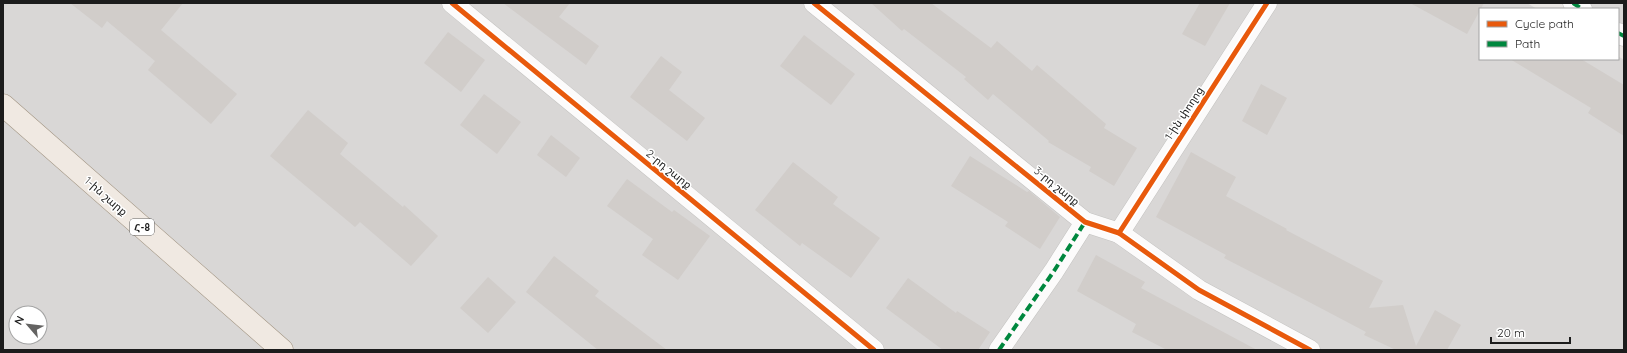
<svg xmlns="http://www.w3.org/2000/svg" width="1627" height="353" viewBox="0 0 1627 353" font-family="Quicksand,'Noto Sans Armenian',sans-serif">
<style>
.residential{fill:#d9d7d6;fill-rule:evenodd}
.building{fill:#d1cdca}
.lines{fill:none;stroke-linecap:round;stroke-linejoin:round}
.street-casing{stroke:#c3c2c0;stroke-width:21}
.primary-casing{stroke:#a09381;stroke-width:23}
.street{stroke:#fcfbfb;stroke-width:20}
.primary{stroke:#f0e9e2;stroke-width:22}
.quiet{stroke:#00873e;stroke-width:4;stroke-dasharray:8 4;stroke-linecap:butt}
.cycleway-casing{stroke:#fff;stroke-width:8}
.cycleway{stroke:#e8590c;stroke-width:5}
.labels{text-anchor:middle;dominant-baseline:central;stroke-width:3;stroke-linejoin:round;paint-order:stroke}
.shield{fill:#fff;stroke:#606060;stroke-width:1}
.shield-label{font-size:10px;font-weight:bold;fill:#1c1c1c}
.street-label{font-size:11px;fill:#1c1c1c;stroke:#fff}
</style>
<rect width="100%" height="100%" fill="#eae7e4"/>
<g class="residential">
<path d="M 3,3 L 1527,3 L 1537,9 L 1480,9 L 1480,59 L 1618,59 L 1618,56 L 1624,60 L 1624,350 L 3,350 ZM 16,313 L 40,313 L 40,337 L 16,337 Z"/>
<path d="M 1580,3 L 1624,3 L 1624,27 L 1618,24 L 1618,9 L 1591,9 Z"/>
</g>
<g class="building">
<path d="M 70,3 L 183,3 L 161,30 L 237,94 L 211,124 L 148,70 L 155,61 L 107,21 L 102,28 Z"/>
<path d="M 503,3 L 570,3 L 559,17 L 599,46 L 586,65 Z"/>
<path d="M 871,3 L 931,3 L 991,48 L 997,41 L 1032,71 L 1037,65 L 1106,124 L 1104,128 L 1137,148 L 1114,186 L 1089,171 L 1091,167 L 1048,142 L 1049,141 L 993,94 L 988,100 L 964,79 L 966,77 L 904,29 L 902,31 Z"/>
<path d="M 1200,3 L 1230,3 L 1205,46 L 1182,34 Z"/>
<path d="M 1410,3 L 1484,3 L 1467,34 Z"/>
<path d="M 448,32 L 485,60 L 461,92 L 424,63 Z"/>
<path d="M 804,35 L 855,74 L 831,105 L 780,66 Z"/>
<path d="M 661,56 L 682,72 L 669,90 L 705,118 L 687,141 L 630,97 Z"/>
<path d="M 1510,59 L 1581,59 L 1624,85 L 1624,136 L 1588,113 L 1591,108 Z"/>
<path d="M 1261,84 L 1287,98 L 1267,135 L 1242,121 Z"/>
<path d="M 484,94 L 521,122 L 497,154 L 460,125 Z"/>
<path d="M 308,110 L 348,143 L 340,154 L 403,207 L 404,205 L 438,236 L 411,266 L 360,222 L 355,227 L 270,156 Z"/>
<path d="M 551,135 L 580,158 L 566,177 L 537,155 Z"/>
<path d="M 1191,152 L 1236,177 L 1226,196 L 1287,229 L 1286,230 L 1383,281 L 1369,308 L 1403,305 L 1416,346 L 1435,310 L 1461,325 L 1447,350 L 1396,350 L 1364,335 L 1366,332 L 1311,303 L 1224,258 L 1226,255 L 1156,217 Z"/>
<path d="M 970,156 L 1027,192 L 1029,191 L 1060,217 L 1040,249 L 1005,226 L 1008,222 L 951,186 Z"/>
<path d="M 793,162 L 838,197 L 833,204 L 880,238 L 851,278 L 802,243 L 800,246 L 755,210 Z"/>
<path d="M 627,179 L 672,212 L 674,210 L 710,236 L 678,280 L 642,255 L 653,239 L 607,206 Z"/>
<path d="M 1096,255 L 1145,282 L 1141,288 L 1257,350 L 1167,350 L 1132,332 L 1136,324 L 1077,291 Z"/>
<path d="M 554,256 L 599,291 L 595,296 L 667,350 L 598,350 L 526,292 Z"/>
<path d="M 488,277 L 516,302 L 488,333 L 460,308 Z"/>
<path d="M 908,278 L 956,313 L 957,311 L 990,332 L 978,350 L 943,350 L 886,308 Z"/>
</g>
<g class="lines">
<g class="street-casing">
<g id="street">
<path d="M 452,3 L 874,350"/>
<path d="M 814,3 L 1085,222 L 1119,233 L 1199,290 L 1310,350"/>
<path d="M 1573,3 L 1582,9"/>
<path d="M 1618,33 L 1624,36"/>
<path d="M 1119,233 L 1267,3"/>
<path d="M 999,350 L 1054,271 L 1085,222"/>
</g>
</g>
<g class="primary-casing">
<path id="primary" d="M 3,105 L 282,350"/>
</g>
<use href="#street" class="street"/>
<use href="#primary" class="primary"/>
<g class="quiet">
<path d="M 1573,3 L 1582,9"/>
<path d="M 1618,33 L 1624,36"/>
<path d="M 999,350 L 1054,271 L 1085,222"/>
</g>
<g class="cycleway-casing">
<g id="cycleway">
<path d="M 452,3 L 874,350"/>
<path d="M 814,3 L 1085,222 L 1119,233 L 1199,290 L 1310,350"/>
<path d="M 1119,233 L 1267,3"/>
</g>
</g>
<use href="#cycleway" class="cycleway"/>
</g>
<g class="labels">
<rect class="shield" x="130" y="219" width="24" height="16" rx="3"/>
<g class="shield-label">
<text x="142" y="227">Հ-8</text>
</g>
<g class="street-label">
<text transform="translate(1184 113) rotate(-57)">1-ին փողոց</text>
<text transform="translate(669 169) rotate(39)">2-րդ շարք</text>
<text transform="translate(1057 186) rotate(39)">3-րդ շարք</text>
<text transform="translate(106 196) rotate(41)">1-ին շարք</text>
</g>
</g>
<rect width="1627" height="353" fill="none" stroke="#1c1c1c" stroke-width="8"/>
<rect x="1479" y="8" width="140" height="52" fill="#ffffff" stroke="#a4a4a4"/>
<rect x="1487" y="21" width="20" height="6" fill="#e8590c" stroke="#a4a4a4"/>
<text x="1515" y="28" font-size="12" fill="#1c1c1c">Cycle path</text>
<rect x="1487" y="41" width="20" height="6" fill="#00873e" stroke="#a4a4a4"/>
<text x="1515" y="48" font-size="12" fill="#1c1c1c">Path</text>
<g transform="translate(28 325) rotate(298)"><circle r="19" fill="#ffffff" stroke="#a4a4a4"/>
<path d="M0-3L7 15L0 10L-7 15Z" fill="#646362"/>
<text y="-6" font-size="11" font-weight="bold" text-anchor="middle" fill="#1c1c1c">N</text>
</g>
<path d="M1491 337v6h79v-6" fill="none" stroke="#1c1c1c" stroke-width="2"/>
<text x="1497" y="337" font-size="12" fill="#1c1c1c" stroke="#ffffff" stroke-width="3" paint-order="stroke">20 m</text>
</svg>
